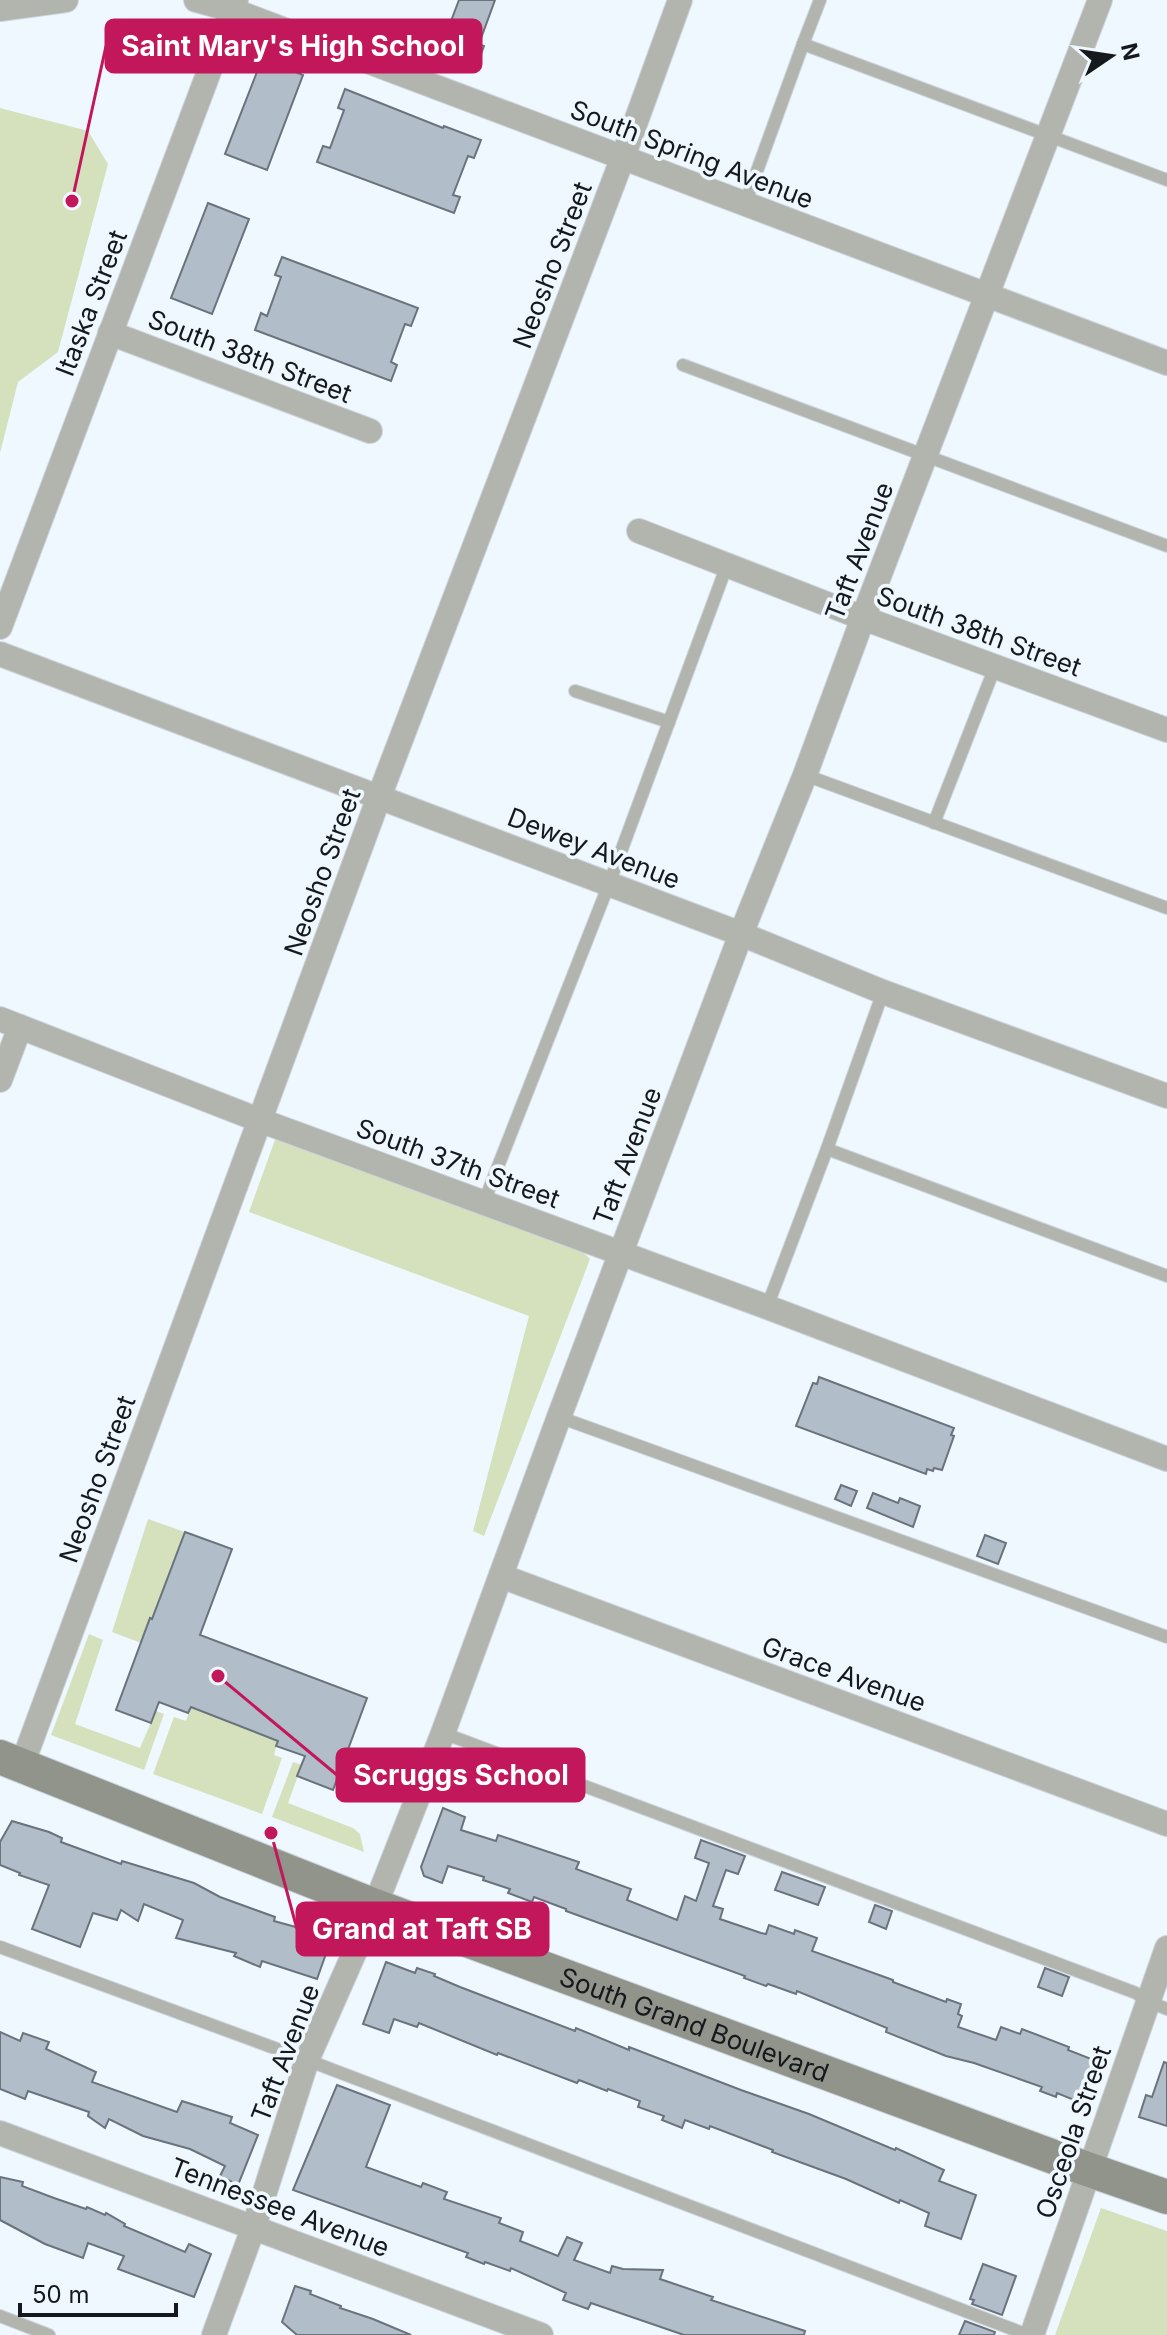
<svg xmlns="http://www.w3.org/2000/svg" width="1167" height="2335" viewBox="0 0 1167 2335" font-family="Inter,sans-serif">
<style>
.green{fill:#d4e1bc}
.building{fill:#b1bdc8;stroke:#69737e;stroke-width:2}
.lines{fill:none;stroke-linecap:round;stroke-linejoin:round}
.service-casing{stroke:#cdd4db;stroke-width:14}
.minor-casing{stroke:#cdd4db;stroke-width:26}
.secondary-casing{stroke:#cdd4db;stroke-width:36}
.service{stroke:#b2b4ae;stroke-width:12}
.minor{stroke:#b2b4ae;stroke-width:24}
.secondary{stroke:#91948b;stroke-width:34}
.labels{text-anchor:middle;dominant-baseline:central;stroke-width:7;stroke-linejoin:round;paint-order:stroke}
.street-label{font-size:26px;fill:#15191d;stroke:#f0f8ff}
.leader{fill:none;stroke:#c2185b;stroke-width:3}
.callout-dot{fill:#c2185b;stroke:#f0f8ff;stroke-width:3}
.callout{fill:#c2185b;stroke:#c2185b;stroke-width:3}
.callout-label{font-size:28px;text-anchor:middle;font-weight:bold;fill:#fff}
</style>
<rect width="100%" height="100%" fill="#f0f8ff"/>
<g class="green">
<path d="M 0,108 L 88,131 L 108,164 L 58,352 L 18,382 L 0,453 Z"/>
<path d="M 276,1137 L 581,1250 L 590,1259 L 484,1536 L 473,1531 L 529,1316 L 249,1212 Z"/>
<path d="M 148,1519 L 185,1532 L 157,1605 L 157,1620 L 150,1618 L 141,1643 L 112,1632 Z"/>
<path d="M 89,1634 L 103,1640 L 75,1724 L 140,1748 L 156,1711 L 164,1714 L 144,1770 L 51,1735 Z"/>
<path d="M 191,1707 L 278,1741 L 274,1755 L 282,1758 L 262,1814 L 153,1774 L 174,1717 L 186,1721 Z"/>
<path d="M 293,1762 L 302,1765 L 288,1803 L 353,1828 L 360,1834 L 364,1852 L 272,1817 Z"/>
<path d="M 1101,2208 L 1167,2231 L 1167,2335 L 1055,2335 Z"/>
</g>
<g class="building">
<path d="M 459,0 L 495,0 L 479,44 L 484,46 L 477,65 L 440,50 Z"/>
<path d="M 262,59 L 303,75 L 267,170 L 225,154 Z"/>
<path d="M 345,89 L 443,128 L 444,126 L 481,140 L 474,158 L 468,156 L 453,195 L 460,197 L 454,213 L 317,162 L 323,146 L 330,148 L 344,110 L 338,108 Z"/>
<path d="M 208,203 L 249,219 L 212,314 L 171,298 Z"/>
<path d="M 282,257 L 418,308 L 411,326 L 405,324 L 391,362 L 397,365 L 391,381 L 255,330 L 261,313 L 267,316 L 281,277 L 275,275 Z"/>
<path d="M 819,1377 L 954,1428 L 951,1435 L 954,1436 L 942,1470 L 934,1468 L 933,1471 L 927,1469 L 926,1474 L 796,1426 L 813,1383 L 817,1384 Z"/>
<path d="M 841,1485 L 857,1491 L 851,1506 L 835,1499 Z"/>
<path d="M 873,1493 L 898,1503 L 900,1498 L 920,1506 L 913,1527 L 867,1508 Z"/>
<path d="M 185,1532 L 232,1549 L 200,1635 L 367,1698 L 333,1790 L 297,1776 L 305,1756 L 276,1746 L 278,1741 L 191,1707 L 188,1713 L 159,1702 L 151,1723 L 116,1710 L 150,1618 L 152,1619 Z"/>
<path d="M 985,1535 L 1006,1543 L 998,1564 L 977,1556 Z"/>
<path d="M 496,1763 L 541,1781 L 534,1801 L 489,1784 Z"/>
<path d="M 443,1808 L 465,1817 L 461,1830 L 496,1841 L 498,1835 L 579,1862 L 576,1869 L 631,1889 L 627,1900 L 677,1920 L 685,1896 L 696,1901 L 709,1863 L 695,1858 L 701,1840 L 745,1856 L 738,1874 L 726,1870 L 713,1906 L 723,1909 L 720,1919 L 761,1933 L 766,1934 L 769,1925 L 794,1934 L 795,1930 L 817,1938 L 812,1951 L 893,1980 L 893,1982 L 946,2002 L 947,1999 L 961,2004 L 958,2014 L 962,2016 L 958,2027 L 996,2040 L 1001,2027 L 1020,2034 L 1022,2029 L 1069,2047 L 1068,2050 L 1099,2062 L 1084,2104 L 1057,2093 L 1056,2097 L 1040,2091 L 1042,2087 L 974,2063 L 946,2056 L 886,2032 L 887,2028 L 797,1991 L 796,1994 L 768,1984 L 766,1986 L 744,1978 L 745,1976 L 566,1911 L 566,1909 L 534,1897 L 532,1902 L 508,1893 L 510,1889 L 483,1880 L 484,1877 L 448,1866 L 442,1883 L 424,1876 L 421,1867 Z"/>
<path d="M 12,1821 L 49,1832 L 62,1838 L 61,1842 L 121,1864 L 122,1861 L 194,1883 L 220,1897 L 275,1917 L 274,1921 L 332,1937 L 317,1979 L 262,1961 L 260,1967 L 234,1956 L 236,1953 L 176,1938 L 183,1920 L 144,1904 L 138,1921 L 121,1910 L 117,1920 L 93,1913 L 80,1947 L 32,1929 L 49,1885 L 19,1875 L 20,1873 L 0,1865 L 0,1842 Z"/>
<path d="M 782,1872 L 825,1887 L 818,1905 L 775,1890 Z"/>
<path d="M 875,1905 L 892,1911 L 886,1929 L 869,1922 Z"/>
<path d="M 386,1962 L 415,1973 L 417,1968 L 435,1974 L 434,1976 L 460,1987 L 575,2031 L 576,2028 L 629,2050 L 629,2047 L 741,2090 L 809,2114 L 895,2150 L 896,2148 L 944,2170 L 939,2181 L 976,2195 L 961,2239 L 925,2226 L 929,2213 L 900,2200 L 899,2203 L 846,2179 L 772,2152 L 773,2150 L 710,2126 L 709,2129 L 685,2120 L 682,2128 L 662,2120 L 664,2116 L 638,2107 L 640,2101 L 608,2089 L 607,2091 L 579,2080 L 577,2083 L 498,2053 L 497,2055 L 419,2023 L 417,2027 L 394,2019 L 389,2033 L 363,2024 Z"/>
<path d="M 1045,1968 L 1069,1977 L 1062,1996 L 1038,1987 Z"/>
<path d="M 0,2032 L 20,2041 L 23,2033 L 49,2042 L 46,2049 L 96,2072 L 92,2082 L 177,2112 L 182,2101 L 232,2117 L 230,2123 L 258,2135 L 238,2185 L 220,2176 L 225,2166 L 190,2149 L 143,2136 L 109,2119 L 105,2128 L 88,2116 L 89,2112 L 28,2091 L 25,2099 L 0,2089 Z"/>
<path d="M 1164,2062 L 1167,2063 L 1167,2126 L 1139,2117 L 1146,2095 L 1152,2097 Z"/>
<path d="M 337,2085 L 390,2105 L 366,2167 L 421,2187 L 423,2183 L 447,2192 L 444,2199 L 501,2218 L 499,2223 L 523,2232 L 520,2241 L 558,2256 L 567,2237 L 582,2243 L 574,2260 L 610,2273 L 612,2266 L 623,2269 L 663,2270 L 660,2279 L 713,2297 L 711,2300 L 805,2331 L 804,2335 L 684,2335 L 591,2303 L 588,2309 L 563,2300 L 566,2293 L 511,2268 L 510,2271 L 485,2262 L 484,2264 L 466,2257 L 468,2253 L 293,2190 Z"/>
<path d="M 0,2177 L 23,2182 L 22,2186 L 54,2198 L 86,2209 L 87,2207 L 105,2215 L 106,2213 L 125,2224 L 124,2226 L 185,2252 L 189,2244 L 211,2254 L 194,2297 L 118,2269 L 124,2256 L 88,2243 L 83,2258 L 45,2244 L 0,2220 Z"/>
<path d="M 983,2264 L 1016,2276 L 1002,2315 L 972,2304 L 974,2300 L 970,2299 Z"/>
<path d="M 295,2286 L 311,2291 L 310,2294 L 341,2306 L 340,2308 L 373,2319 L 411,2335 L 297,2335 L 282,2322 Z"/>
<path d="M 965,2321 L 995,2332 L 994,2335 L 959,2335 Z"/>
</g>
<g class="lines">
<g class="service-casing">
<g id="service">
<path d="M 803,44 L 820,0"/>
<path d="M 745,204 L 803,44 L 1167,180"/>
<path d="M 683,365 L 1167,546"/>
<path d="M 575,691 L 669,722"/>
<path d="M 805,775 L 1167,908"/>
<path d="M 934,823 L 995,667"/>
<path d="M 827,1149 L 1167,1276"/>
<path d="M 484,1202 L 609,884 L 727,565"/>
<path d="M 767,1307 L 827,1149 L 883,992"/>
<path d="M 559,1417 L 1167,1637"/>
<path d="M 443,1733 L 1136,1993 L 1147,2001 L 1167,2009"/>
<path d="M 0,1947 L 307,2060 L 1028,2335"/>
<path d="M 0,2316 L 49,2335"/>
</g>
</g>
<g class="minor-casing">
<g id="minor">
<path d="M 196,0 L 232,10 L 1167,363"/>
<path d="M 0,9 L 66,0"/>
<path d="M 110,333 L 370,431"/>
<path d="M 639,531 L 863,618 L 1167,730"/>
<path d="M 0,627 L 236,0"/>
<path d="M 0,654 L 741,934 L 883,992 L 1167,1096"/>
<path d="M 0,1019 L 259,1120 L 767,1307 L 1167,1459"/>
<path d="M 0,1080 L 20,1027"/>
<path d="M 501,1576 L 1167,1824"/>
<path d="M 22,1765 L 379,797 L 623,157 L 680,0"/>
<path d="M 0,2133 L 541,2335"/>
<path d="M 214,2335 L 254,2226 L 307,2060 L 375,1906 L 443,1733 L 559,1417 L 741,934 L 805,775 L 863,618 L 1100,0"/>
<path d="M 1032,2335 L 1167,1948"/>
</g>
</g>
<g class="secondary-casing">
<g id="secondary">
<path id="s1" d="M 0,1757 L 375,1906 L 1070,2163 L 1167,2197"/>
</g>
</g>
<use href="#service" class="service"/>
<use href="#minor" class="minor"/>
<use href="#secondary" class="secondary"/>
</g>
<g class="labels">
<g class="street-label">
<text transform="translate(692 154) rotate(21)">South Spring Avenue</text>
<text transform="translate(552 265) rotate(-69)">Neosho Street</text>
<text transform="translate(91 303) rotate(-69)">Itaska Street</text>
<text transform="translate(250 356) rotate(21)">South 38th Street</text>
<text transform="translate(859 551) rotate(-69)">Taft Avenue</text>
<text transform="translate(979 631) rotate(20)">South 38th Street</text>
<text transform="translate(594 848) rotate(21)">Dewey Avenue</text>
<text transform="translate(322 872) rotate(-70)">Neosho Street</text>
<text transform="translate(627 1156) rotate(-69)">Taft Avenue</text>
<text transform="translate(458 1163) rotate(20)">South 37th Street</text>
<text transform="translate(97 1479) rotate(-70)">Neosho Street</text>
<text transform="translate(844 1674) rotate(20)">Grace Avenue</text>
<text stroke="none"><textPath href="#s1" startOffset="744">South Grand Boulevard</textPath></text>
<text transform="translate(285 2053) rotate(-69)">Taft Avenue</text>
<text transform="translate(1073 2132) rotate(-71)">Osceola Street</text>
<text transform="translate(280 2207) rotate(21)">Tennessee Avenue</text>
</g>
</g>
<path class="leader" d="M72 201L106 46M218 1676L337 1775M271 1833L297 1929"/>
<g class="callout-dot">
<circle cx="72" cy="201" r="8"/>
<circle cx="218" cy="1676" r="8"/>
<circle cx="271" cy="1833" r="8"/>
</g>
<g class="callout">
<rect x="106" y="20" width="375" height="52" rx="8"/>
<rect x="337" y="1749" width="247" height="52" rx="8"/>
<rect x="297" y="1903" width="251" height="52" rx="8"/>
</g>
<g class="callout-label">
<text x="293" y="56">Saint Mary's High School</text>
<text x="461" y="1785">Scruggs School</text>
<text x="422" y="1939">Grand at Taft SB</text>
</g>
<g transform="translate(1111 56) rotate(77)" stroke="#f0f8ff" stroke-width="6" paint-order="stroke">
<path d="M0-6L14 30L0 20L-14 30Z" fill="#15191d"/>
<text y="-12" font-size="22" font-weight="bold" text-anchor="middle" fill="#15191d">N</text>
</g>
<path d="M20 2303v12h156v-12" fill="none" stroke="#15191d" stroke-width="4"/>
<text x="32" y="2303" font-size="24" fill="#15191d" stroke="#f0f8ff" stroke-width="6" paint-order="stroke">50 m</text>
</svg>
